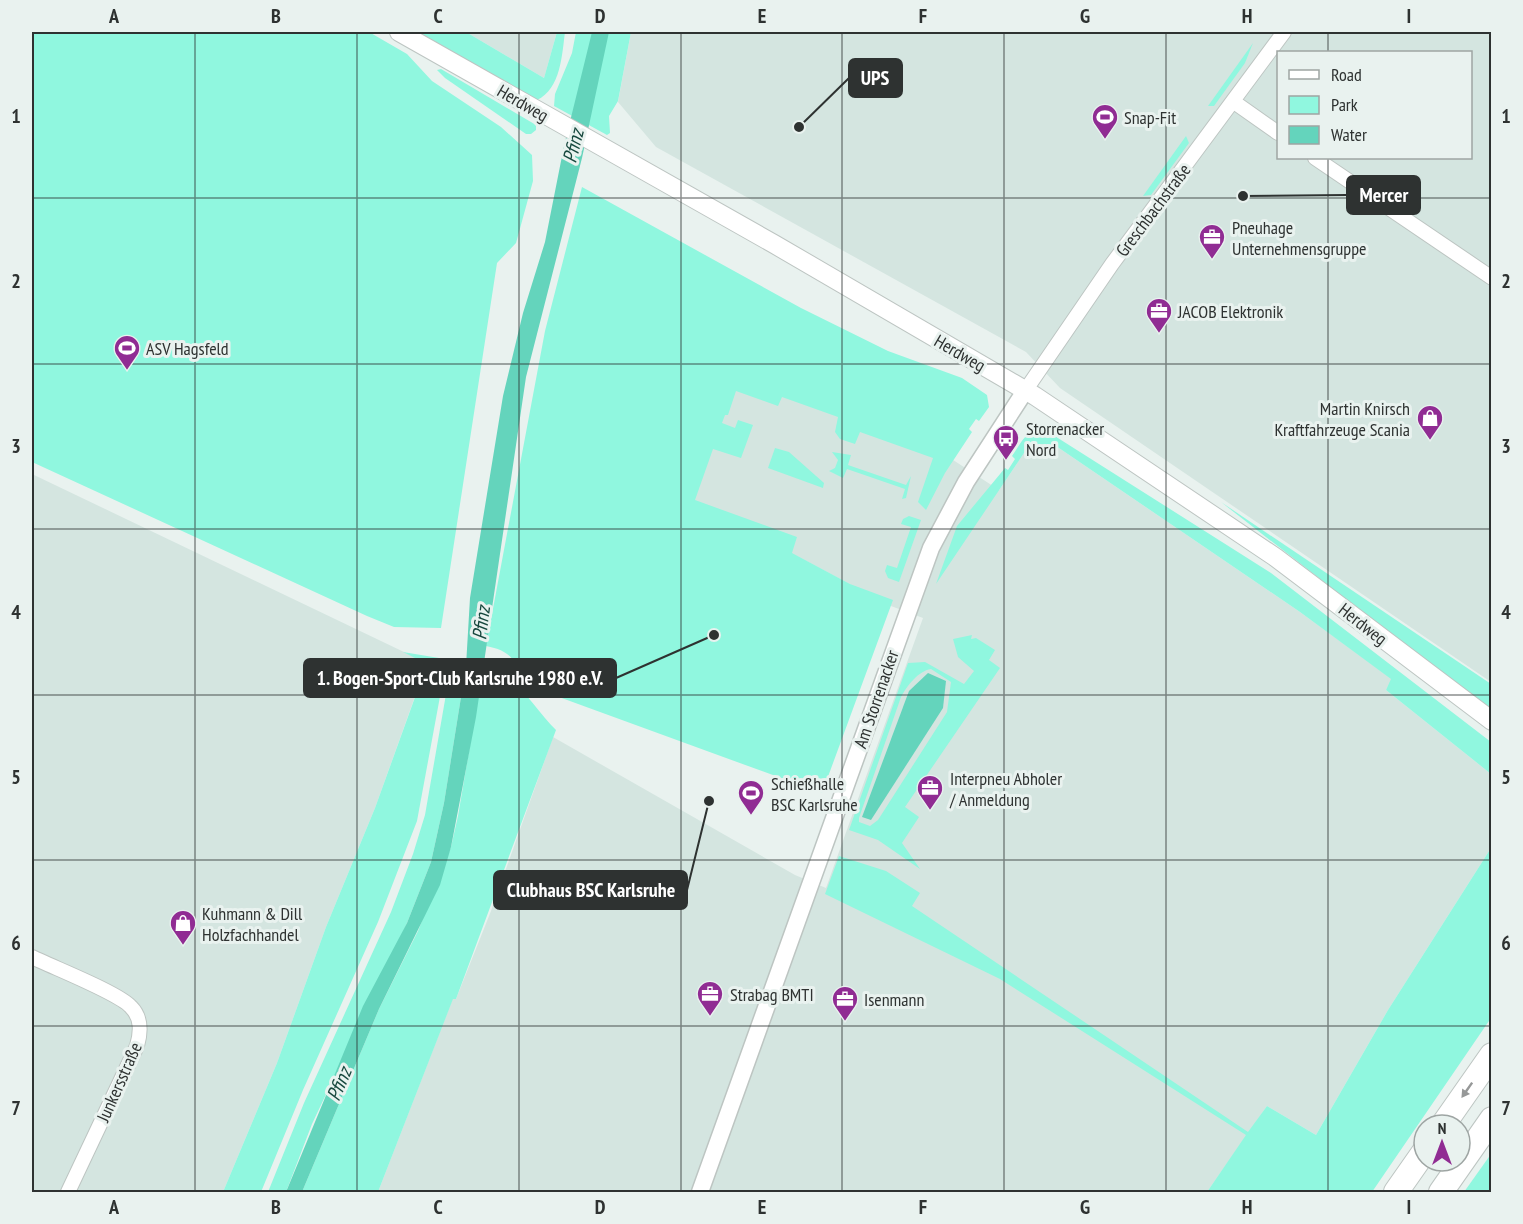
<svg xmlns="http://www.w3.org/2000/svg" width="1523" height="1224" viewBox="0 0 1523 1224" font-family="'PT Sans Narrow',sans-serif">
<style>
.built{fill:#d4e5e0;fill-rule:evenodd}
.green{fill:#90f7df;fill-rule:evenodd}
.water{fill:#64d4bc}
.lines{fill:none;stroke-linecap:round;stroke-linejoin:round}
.minor-casing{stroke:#bdc5c2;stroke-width:16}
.tertiary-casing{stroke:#bdc5c2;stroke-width:19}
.secondary-casing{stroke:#bdc5c2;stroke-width:20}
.motorway-casing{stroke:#bdc5c2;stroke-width:26}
.minor{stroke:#fff;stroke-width:14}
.tertiary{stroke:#fff;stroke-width:16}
.secondary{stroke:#fff;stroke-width:18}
.motorway{stroke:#fff;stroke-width:24}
.oneway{fill:#969898}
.grid{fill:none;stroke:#2e3231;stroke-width:1.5;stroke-opacity:0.55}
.labels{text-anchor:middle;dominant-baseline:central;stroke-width:6;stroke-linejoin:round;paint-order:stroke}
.street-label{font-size:18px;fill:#2e3231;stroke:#e9f2ef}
.poi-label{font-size:18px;fill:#2e3231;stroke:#e9f2ef;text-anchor:start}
.water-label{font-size:20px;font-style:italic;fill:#17483e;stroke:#e9f2ef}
.leader{fill:none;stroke:#2e3231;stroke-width:2}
.callout-dot{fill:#2e3231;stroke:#e9f2ef;stroke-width:2}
.callout{fill:#2e3231;stroke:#2e3231;stroke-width:2}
.callout-label{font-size:20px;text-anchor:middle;font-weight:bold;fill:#fff}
.neatline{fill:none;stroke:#2e3231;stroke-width:2}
.grid-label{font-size:20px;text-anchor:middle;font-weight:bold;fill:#2e3231}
</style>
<rect width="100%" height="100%" fill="#e9f2ef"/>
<g class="built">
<path d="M 466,32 L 557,32 L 544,78 Z"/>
<path d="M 631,32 L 1491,32 L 1491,682 L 1060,388 L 1026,352 L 656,147 L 618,102 ZM 1278,52 L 1470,52 L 1470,158 L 1278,158 Z"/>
<path d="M 719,372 L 947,456 L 999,490 L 1024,453 L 1038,444 L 1056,446 L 1300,612 L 1392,679 L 1386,690 L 1491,774 L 1491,848 L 1388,1010 L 1316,1135 L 1267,1106 L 1207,1192 L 378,1192 L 453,998 L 456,999 L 491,911 L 553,737 L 795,875 L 826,888 L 923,618 L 891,606 L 797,556 L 676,534 Z"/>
<path d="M 32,474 L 427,663 L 375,808 L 326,927 L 277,1063 L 223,1192 L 32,1192 Z"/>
</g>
<g class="green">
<path d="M 32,32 L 369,32 L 407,54 L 432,81 L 501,127 L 532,155 L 533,181 L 516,243 L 497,263 L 441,628 L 394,627 L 367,616 L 32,462 Z"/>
<path d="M 418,32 L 466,32 L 544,78 L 557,32 L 565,32 C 562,54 561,89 537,100 Z"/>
<path d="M 576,32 L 631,32 L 618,101 L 609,116 L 610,133 L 607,135 L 554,106 L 555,94 L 572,53 Z"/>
<path d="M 1253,43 L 1245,63 L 1214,106 L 1208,106 Z"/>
<path d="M 441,69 L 536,125 L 536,130 L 531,134 L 526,134 L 445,78 L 437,70 Z"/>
<path d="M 1186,136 L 1189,143 L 1151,195 L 1143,196 Z"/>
<path d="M 582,187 L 801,308 L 888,351 L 962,378 L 987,395 L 989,407 L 979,421 L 976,419 L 969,429 L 972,432 L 945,473 L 926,510 L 918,502 L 933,458 L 860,432 L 855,444 L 840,439 L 835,432 L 838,417 L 782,397 L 778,406 L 736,391 L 728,415 L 725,415 L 722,423 L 735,428 L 738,420 L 753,425 L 741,458 L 713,449 L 695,500 L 797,537 L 792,553 L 850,584 L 893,600 L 822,793 L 537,689 C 512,674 524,653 486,646 L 545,331 Z"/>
<path d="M 1036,429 L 1050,433 L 1271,573 L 1491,742 L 1491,774 L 1386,690 L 1391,679 L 1300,612 L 1056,446 L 1038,444 L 1024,453 L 936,584 L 957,526 L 1005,468 L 1008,470 L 1015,459 L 1012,456 C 1019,446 1025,433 1036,429 Z"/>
<path d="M 775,448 L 789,452 L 824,483 L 823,488 L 768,468 Z"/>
<path d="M 832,452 L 851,455 L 848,465 L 906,485 L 911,476 L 906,498 L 902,499 L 905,489 L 847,469 L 843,478 L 829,471 L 835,468 L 838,460 Z"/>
<path d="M 1221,502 L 1491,684 L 1491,712 Z"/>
<path d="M 909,516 L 921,520 L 899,582 L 888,578 L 885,571 L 887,565 L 897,568 L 911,527 L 901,524 L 903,519 Z"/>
<path d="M 972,635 L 971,639 L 976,638 L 995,650 L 989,660 L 1000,668 L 905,807 L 919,817 L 902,843 L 920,869 L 878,840 L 849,830 L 908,663 L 925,662 L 964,684 L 974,671 L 958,657 L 953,639 ZM 931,669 L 951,682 L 947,712 L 878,820 L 870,826 L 859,822 L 859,818 L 901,697 C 907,686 918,671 931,669 Z"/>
<path d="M 403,652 L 439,658 L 446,664 L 417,821 L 378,922 L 303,1090 L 261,1192 L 223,1192 L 277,1063 L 326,927 L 375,808 L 427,664 Z"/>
<path d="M 455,660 L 467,660 L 466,666 L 444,803 L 431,862 L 407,923 L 312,1124 L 286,1192 L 268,1192 L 304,1103 L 391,912 L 413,854 L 425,815 L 449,677 Z"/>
<path d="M 484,663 C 512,668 535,710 556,730 L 456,999 L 453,999 L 378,1192 L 302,1192 L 379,1009 L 418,931 L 451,847 L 458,816 Z"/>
<path d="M 1491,848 L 1491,1018 L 1372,1192 L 1207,1192 L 1246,1135 L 1000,979 L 825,894 L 839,856 L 886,871 L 920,893 L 912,906 L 1248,1132 L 1267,1106 L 1316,1135 L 1388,1010 Z"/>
<path d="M 1491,1154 L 1490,1192 L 1464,1192 Z"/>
</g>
<g class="water">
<path d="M 592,32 L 609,32 L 582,158 L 526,377 L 476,717 L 451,847 L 440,885 L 379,1009 L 302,1192 L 286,1192 L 363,1006 L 407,923 L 431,862 L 444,803 L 466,666 L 470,598 L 503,396 L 523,313 L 545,242 L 564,146 Z"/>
<path d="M 928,673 L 946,681 L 943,708 L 871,820 L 862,817 L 909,691 Z"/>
</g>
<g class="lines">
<g class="minor-casing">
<g id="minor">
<path d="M 1234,102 L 1278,133"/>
<path d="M 1315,158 L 1492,278"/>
<path d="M 1025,391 L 1112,264 L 1284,32"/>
<path d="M 32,957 C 52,967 119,993 131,1007 C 142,1018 141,1032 137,1046 L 68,1192"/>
</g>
</g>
<g class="tertiary-casing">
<path id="tertiary" d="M 700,1192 L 931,548 L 966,482 L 1025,391"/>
</g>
<g class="secondary-casing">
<path id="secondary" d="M 399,32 L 774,244 L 1035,396 L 1275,557 L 1492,721"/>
</g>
<g class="motorway-casing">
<g id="motorway">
<path d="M 1443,1125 L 1492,1055"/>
<path d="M 1396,1192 L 1424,1152"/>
<path d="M 1441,1192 L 1492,1119"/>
</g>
</g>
<use href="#minor" class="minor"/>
<use href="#tertiary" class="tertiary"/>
<use href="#secondary" class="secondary"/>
<use href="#motorway" class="motorway"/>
</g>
<defs><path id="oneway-solid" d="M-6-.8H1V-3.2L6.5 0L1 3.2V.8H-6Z" transform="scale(1.5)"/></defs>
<use class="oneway" href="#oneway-solid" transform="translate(1467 1090) rotate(125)"/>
<path class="grid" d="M 195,32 L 195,1192M 357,32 L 357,1192M 519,32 L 519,1192M 681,32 L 681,1192M 842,32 L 842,1192M 1004,32 L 1004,1192M 1166,32 L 1166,1192M 1328,32 L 1328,52M 1328,158 L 1328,1192M 32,198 L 1492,198M 32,364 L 1492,364M 32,529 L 1492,529M 32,695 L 1492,695M 32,860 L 1492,860M 32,1026 L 1492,1026"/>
<defs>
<g id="stadium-pin" transform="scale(1.35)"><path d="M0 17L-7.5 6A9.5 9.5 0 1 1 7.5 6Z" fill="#902c93" stroke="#e9f2ef"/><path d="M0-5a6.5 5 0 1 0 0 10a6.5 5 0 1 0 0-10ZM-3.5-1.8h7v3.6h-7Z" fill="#fff"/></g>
<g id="office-pin" transform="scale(1.35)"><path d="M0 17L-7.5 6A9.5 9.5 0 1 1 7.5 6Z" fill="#902c93" stroke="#e9f2ef"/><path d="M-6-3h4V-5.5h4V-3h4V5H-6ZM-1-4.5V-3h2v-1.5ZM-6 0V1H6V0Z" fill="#fff"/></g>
<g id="shop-pin" transform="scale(1.35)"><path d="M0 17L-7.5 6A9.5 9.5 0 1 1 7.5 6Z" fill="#902c93" stroke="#e9f2ef"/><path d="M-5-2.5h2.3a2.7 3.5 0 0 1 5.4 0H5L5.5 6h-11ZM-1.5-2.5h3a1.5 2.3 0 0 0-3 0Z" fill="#fff"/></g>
<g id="bus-pin" transform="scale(1.35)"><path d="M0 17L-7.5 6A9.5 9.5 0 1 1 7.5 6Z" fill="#902c93" stroke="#e9f2ef"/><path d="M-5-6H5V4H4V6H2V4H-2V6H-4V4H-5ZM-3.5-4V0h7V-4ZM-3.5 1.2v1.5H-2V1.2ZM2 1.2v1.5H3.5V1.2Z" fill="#fff"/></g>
</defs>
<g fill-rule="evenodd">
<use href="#stadium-pin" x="1105" y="117"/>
<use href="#office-pin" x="1212" y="237"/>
<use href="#office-pin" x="1159" y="311"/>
<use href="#stadium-pin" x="127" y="348"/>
<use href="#shop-pin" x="1430" y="418"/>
<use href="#bus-pin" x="1006" y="438"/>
<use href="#office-pin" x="930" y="788"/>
<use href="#stadium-pin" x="751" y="793"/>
<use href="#shop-pin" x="183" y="923"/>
<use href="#office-pin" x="710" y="994"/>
<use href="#office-pin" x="845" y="999"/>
</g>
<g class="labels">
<g class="street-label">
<text transform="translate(523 103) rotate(30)">Herdweg</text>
<text transform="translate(1153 210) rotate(-53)">Greschbachstraße</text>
<text transform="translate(960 353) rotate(30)">Herdweg</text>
<text transform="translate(1363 624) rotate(38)">Herdweg</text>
<text transform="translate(876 699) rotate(-71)">Am Storrenacker</text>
<text transform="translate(119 1082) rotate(-66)">Junkersstraße</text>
</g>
<g class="poi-label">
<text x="1124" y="117">Snap-Fit</text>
<text x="1232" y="227">Pneuhage<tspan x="1232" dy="21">Unternehmensgruppe</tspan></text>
<text x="1178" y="311">JACOB Elektronik</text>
<text x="146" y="348">ASV Hagsfeld</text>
<text x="1410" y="408" text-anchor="end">Martin Knirsch<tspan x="1410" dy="21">Kraftfahrzeuge Scania</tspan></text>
<text x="1026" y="428">Storrenacker<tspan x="1026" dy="21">Nord</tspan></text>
<text x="950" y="778">Interpneu Abholer<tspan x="950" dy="21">/ Anmeldung</tspan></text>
<text x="771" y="783">Schießhalle<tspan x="771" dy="21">BSC Karlsruhe</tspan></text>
<text x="202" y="913">Kuhmann &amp; Dill<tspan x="202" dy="21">Holzfachhandel</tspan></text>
<text x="730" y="994">Strabag BMTI</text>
<text x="864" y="999">Isenmann</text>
</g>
<g class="water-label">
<text transform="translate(573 146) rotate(-76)">Pfinz</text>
<text transform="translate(481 623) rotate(-83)">Pfinz</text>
<text transform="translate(339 1084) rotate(-67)">Pfinz</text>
</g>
</g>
<path class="leader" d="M799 127L849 78M1243 196L1347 195M714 635L616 678M709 801L687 890"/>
<g class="callout-dot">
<circle cx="799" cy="127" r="6"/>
<circle cx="1243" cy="196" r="6"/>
<circle cx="714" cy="635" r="6"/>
<circle cx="709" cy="801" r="6"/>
</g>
<g class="callout">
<rect x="849" y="59" width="53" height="38" rx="6"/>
<rect x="1347" y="176" width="73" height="38" rx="6"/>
<rect x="304" y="659" width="312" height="38" rx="6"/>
<rect x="494" y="871" width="193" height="38" rx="6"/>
</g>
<g class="callout-label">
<text x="875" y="85">UPS</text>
<text x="1384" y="202">Mercer</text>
<text x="460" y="685">1. Bogen-Sport-Club Karlsruhe 1980 e.V.</text>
<text x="591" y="897">Clubhaus BSC Karlsruhe</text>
</g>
<rect width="1523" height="1224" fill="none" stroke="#e9f2ef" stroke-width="66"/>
<rect x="1277" y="51" width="195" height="108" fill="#e9f2ef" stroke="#9ea5a3" stroke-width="1.5"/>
<rect x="1289" y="70" width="30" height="9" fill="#ffffff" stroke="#9ea5a3" stroke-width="1.5"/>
<text x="1331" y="81" font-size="18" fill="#2e3231">Road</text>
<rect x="1289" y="96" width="30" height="18" fill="#90f7df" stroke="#9ea5a3" stroke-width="1.5"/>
<text x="1331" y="111" font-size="18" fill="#2e3231">Park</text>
<rect x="1289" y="126" width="30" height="18" fill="#64d4bc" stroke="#9ea5a3" stroke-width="1.5"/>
<text x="1331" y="141" font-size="18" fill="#2e3231">Water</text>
<g transform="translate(1442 1143)"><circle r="28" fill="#e9f2ef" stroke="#9ea5a3" stroke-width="1.5"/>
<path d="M0-4.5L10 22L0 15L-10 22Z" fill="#902c93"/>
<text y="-9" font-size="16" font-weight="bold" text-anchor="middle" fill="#2e3231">N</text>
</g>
<rect x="33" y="33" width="1457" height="1158" class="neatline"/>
<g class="grid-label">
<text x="114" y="23">A</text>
<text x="276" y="23">B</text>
<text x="438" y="23">C</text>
<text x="600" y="23">D</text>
<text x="762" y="23">E</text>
<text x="923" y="23">F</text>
<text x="1085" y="23">G</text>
<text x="1247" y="23">H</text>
<text x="1409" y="23">I</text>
<text x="16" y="123">1</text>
<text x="1506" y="123">1</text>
<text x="16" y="288">2</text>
<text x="1506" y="288">2</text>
<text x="16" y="453">3</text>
<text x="1506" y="453">3</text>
<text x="16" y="619">4</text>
<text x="1506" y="619">4</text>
<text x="16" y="784">5</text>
<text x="1506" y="784">5</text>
<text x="16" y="950">6</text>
<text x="1506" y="950">6</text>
<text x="16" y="1115">7</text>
<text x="1506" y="1115">7</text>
<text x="114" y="1214">A</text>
<text x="276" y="1214">B</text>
<text x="438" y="1214">C</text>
<text x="600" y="1214">D</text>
<text x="762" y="1214">E</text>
<text x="923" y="1214">F</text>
<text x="1085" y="1214">G</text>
<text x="1247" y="1214">H</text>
<text x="1409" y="1214">I</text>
</g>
</svg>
